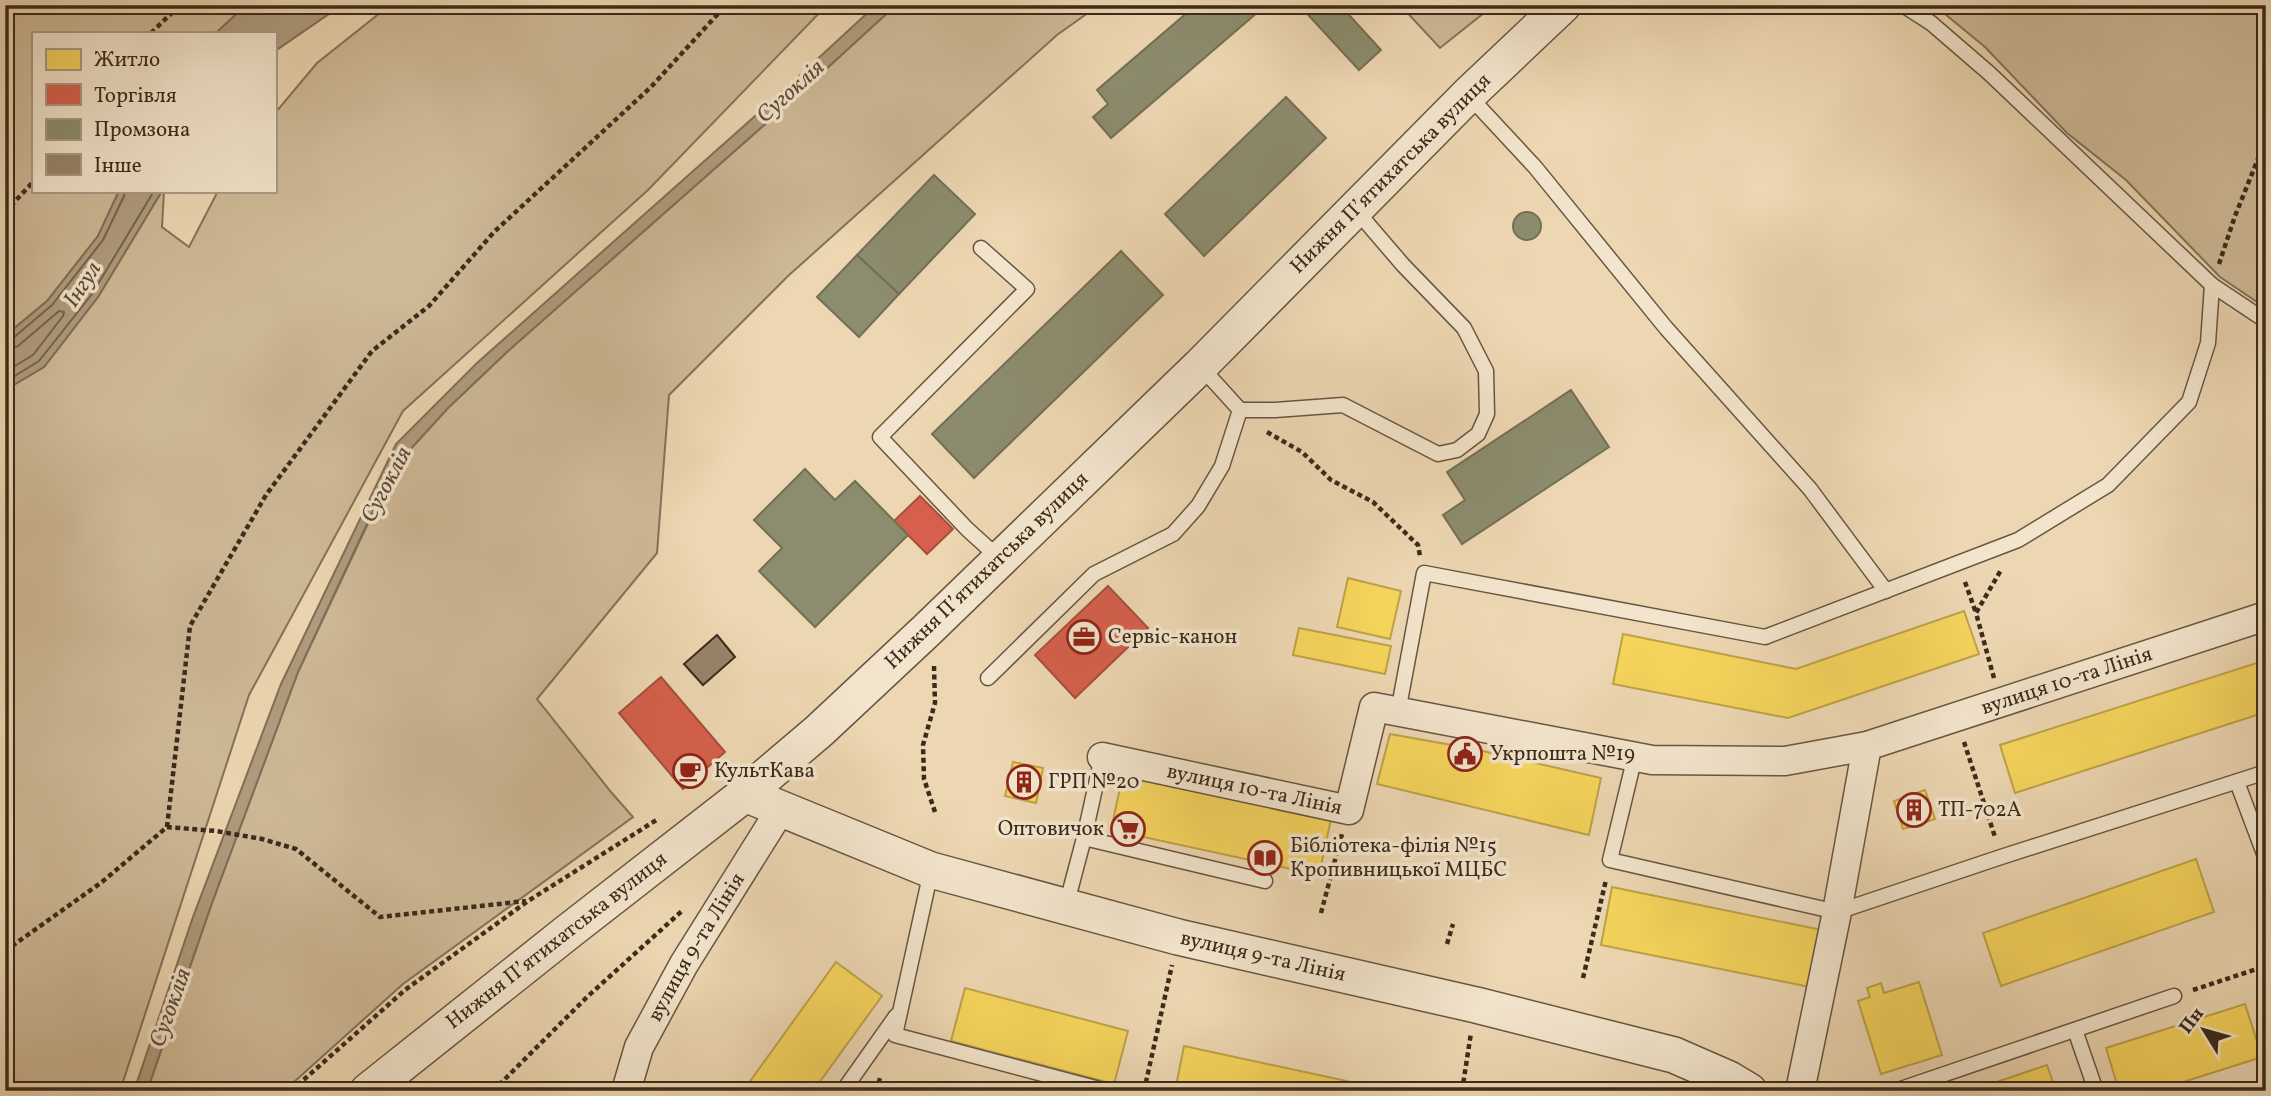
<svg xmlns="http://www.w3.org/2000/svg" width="2271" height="1096" viewBox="0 0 2271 1096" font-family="Vollkorn,serif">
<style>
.green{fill:#cfba98;stroke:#84725a;stroke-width:2}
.water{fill:#b09d7f;stroke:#816f57;stroke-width:2}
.homes{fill:#f6d55c;stroke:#bea248;stroke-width:2}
.shops{fill:#d6604d;stroke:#a7503e;stroke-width:2}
.industry{fill:#8c8c6e;stroke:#736f55;stroke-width:2}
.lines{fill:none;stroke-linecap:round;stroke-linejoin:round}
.shore{stroke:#75644d;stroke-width:2}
.building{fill:#97846a;stroke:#3a2b1b;stroke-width:2}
.service-casing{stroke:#675641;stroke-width:17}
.minor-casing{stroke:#675641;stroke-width:31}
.tertiary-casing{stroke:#675641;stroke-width:38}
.path{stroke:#3a2b1b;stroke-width:4.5;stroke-dasharray:5 3.5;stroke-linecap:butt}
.service{stroke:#f3e5cd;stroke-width:14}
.minor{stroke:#f3e5cd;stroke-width:28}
.tertiary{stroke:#f3e5cd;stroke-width:35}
.labels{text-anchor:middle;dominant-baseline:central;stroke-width:7;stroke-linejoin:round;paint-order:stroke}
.street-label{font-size:21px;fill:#3a2b1b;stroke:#f3e5cd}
.poi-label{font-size:21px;fill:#3a2b1b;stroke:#f3e5cd;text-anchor:start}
.water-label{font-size:23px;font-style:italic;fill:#5d4d39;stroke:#f3e5cd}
</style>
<rect width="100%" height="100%" fill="#edd7b2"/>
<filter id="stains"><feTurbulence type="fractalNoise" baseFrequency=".00286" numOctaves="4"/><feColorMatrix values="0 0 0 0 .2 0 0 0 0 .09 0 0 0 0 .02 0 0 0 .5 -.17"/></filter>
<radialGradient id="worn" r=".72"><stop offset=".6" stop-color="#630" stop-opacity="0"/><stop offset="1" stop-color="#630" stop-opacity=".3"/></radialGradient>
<g class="green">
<path d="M 5,5 L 246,5 L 216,33 L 33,33 L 33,191 L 119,191 L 98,236 L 47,301 L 5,336 Z"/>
<path d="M 390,5 L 827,5 L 648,190 L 403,411 L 249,695 L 120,1091 L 5,1091 L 5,390 L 44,367 L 98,297 L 162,191 L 164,191 L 162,227 L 189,247 L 218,191 L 275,191 L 275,113 L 317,63 Z"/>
<path d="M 896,5 L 1099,5 L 1057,35 L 788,276 L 669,395 L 657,553 L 537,699 L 611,792 L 633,817 L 403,984 L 284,1091 L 147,1091 L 212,903 L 298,672 L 381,496 L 406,454 L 448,408 L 508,351 L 788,104 Z"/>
<path d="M 1400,5 L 1494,5 L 1440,48 Z"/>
<path d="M 1934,5 L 2266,5 L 2266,308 L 2220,277 L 2126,180 L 2067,133 L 1985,47 Z"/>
</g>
<g class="water">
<path d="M 246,5 L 342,5 L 275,51 L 275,33 L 216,33 Z"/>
<path d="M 876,5 L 896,5 L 788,104 L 508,351 L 448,408 L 406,454 L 380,496 L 298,672 L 212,903 L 147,1091 L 134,1091 L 193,917 L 281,684 L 396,444 L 477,363 L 772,101 Z"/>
<path d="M 119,191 L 162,191 L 98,297 L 44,367 L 5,390 L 5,336 L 47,301 L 98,236 Z"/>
</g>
<g class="homes">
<path d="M 1348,578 L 1401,591 L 1390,639 L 1337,627 Z"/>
<path d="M 1964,611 L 1979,654 L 1788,718 L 1613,684 L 1623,634 L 1796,669 Z"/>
<path d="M 1299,628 L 1391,646 L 1385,674 L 1293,655 Z"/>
<path d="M 2266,660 L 2266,712 L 2015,793 L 2000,745 Z"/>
<path d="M 1390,734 L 1474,749 L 1601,778 L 1589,835 L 1377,784 Z"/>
<path d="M 1013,762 L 1043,768 L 1036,803 L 1005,796 Z"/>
<path d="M 1123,774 L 1331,819 L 1319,875 L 1111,830 Z"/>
<path d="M 1925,790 L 1935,819 L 1903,829 L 1894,801 Z"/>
<path d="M 2196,859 L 2214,912 L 2001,986 L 1983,933 Z"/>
<path d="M 1612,887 L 1822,930 L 1810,987 L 1601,945 Z"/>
<path d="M 836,962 L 882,996 L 813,1091 L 743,1091 Z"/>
<path d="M 1919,982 L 1942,1055 L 1881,1074 L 1858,1001 L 1870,997 L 1867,988 L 1881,983 L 1884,993 Z"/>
<path d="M 965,988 L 1128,1031 L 1114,1084 L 951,1041 Z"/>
<path d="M 2245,1004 L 2262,1057 L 2155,1091 L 2119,1091 L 2106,1048 Z"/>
<path d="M 1184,1046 L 1393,1091 L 1175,1091 Z"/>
<path d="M 2047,1065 L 2056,1091 L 1970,1091 Z"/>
</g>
<g class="shops">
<path d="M 920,496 L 953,529 L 927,554 L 894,521 Z"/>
<path d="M 1108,586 L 1148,628 L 1075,698 L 1035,655 Z"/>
<path d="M 661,677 L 725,752 L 683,789 L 619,713 Z"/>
</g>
<g class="industry">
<path d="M 1196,5 L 1265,6 L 1111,138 L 1093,117 L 1108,104 L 1097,90 Z"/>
<path d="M 1299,5 L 1340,5 L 1381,50 L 1359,70 Z"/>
<path d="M 1286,97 L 1326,138 L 1204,256 L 1165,214 Z"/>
<path d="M 934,175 L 975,214 L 899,294 L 857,255 Z"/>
<circle cx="1527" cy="226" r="14"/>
<path d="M 1121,251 L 1163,295 L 974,478 L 932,434 Z"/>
<path d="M 857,255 L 899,294 L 859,337 L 817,297 Z"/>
<path d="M 1571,390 L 1609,447 L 1462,544 L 1443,515 L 1465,500 L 1447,472 Z"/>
<path d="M 805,469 L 835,500 L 855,481 L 908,535 L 815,627 L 759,571 L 782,548 L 754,520 Z"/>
</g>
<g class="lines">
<g class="shore">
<path d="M 5,341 L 12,339 L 52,305 L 103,240 L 124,196 L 125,191"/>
<path d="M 5,350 L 18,346 L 59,311 L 64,312 L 63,316 L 33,355 L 5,372"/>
<path d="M 5,382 L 39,361 L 92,294 L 154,191"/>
</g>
</g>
<path class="building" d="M 717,635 L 735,657 L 703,685 L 684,664 Z"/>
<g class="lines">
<g class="service-casing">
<g id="service">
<path d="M 1903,5 L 1931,23 L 1989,73 L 2212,285 L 2266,321"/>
<path d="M 1469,96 L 1535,167 L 1666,328 L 1810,489 L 1886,591"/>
<path d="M 981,248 L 1027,289 L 880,437 L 967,529 L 1000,559"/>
<path d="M 1240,410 L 1275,410 L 1343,405 L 1438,454 L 1457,450 L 1478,434 L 1487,414 L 1486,371 L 1464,328 L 1403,265 L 1355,209"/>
<path d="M 988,678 L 1094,574 L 1173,534 L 1198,506 L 1222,466 L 1240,410 L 1201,367"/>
<path d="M 1398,712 L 1424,573 L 1765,637 L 2018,540 L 2108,485 L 2189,402 L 2208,343 L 2212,285"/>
<path d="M 1635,756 L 1610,860 L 1837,912 L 2001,857 L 2266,772"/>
<path d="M 2237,782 L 2266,859"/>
<path d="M 1084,838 L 1265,881"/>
<path d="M 931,871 L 895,1035 L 1107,1091"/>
<path d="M 1066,906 L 1084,838 L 1102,757"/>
<path d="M 2075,1030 L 2096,1091"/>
<path d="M 843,1091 L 896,1016"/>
<path d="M 1895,1091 L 2174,996"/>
</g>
</g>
<g class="minor-casing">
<g id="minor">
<path id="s1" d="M 1102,757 L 1349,810 L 1374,707 L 1652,760 L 1785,761 L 1867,746 L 2266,616"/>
<path id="s2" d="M 626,1091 L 639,1047 L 684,964 L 781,809"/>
<path d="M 1800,1091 L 1837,912 L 1867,746"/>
</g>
</g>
<g class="tertiary-casing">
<g id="tertiary">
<path id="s3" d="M 745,794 L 931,870 L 1178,937 L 1476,1005 L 1674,1055 L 1729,1079 L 1749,1091"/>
<path d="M 368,1091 L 569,931 L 745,794 L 819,731 L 927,630 L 1200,366 L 1468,95 L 1563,5"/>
</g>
</g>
<g class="path">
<path d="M 151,33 L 180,5"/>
<path d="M 5,212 L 33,182"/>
<path d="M 2219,264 L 2235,216 L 2266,139"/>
<path d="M 1267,432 L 1302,452 L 1331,480 L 1373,502 L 1418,545 L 1420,556"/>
<path d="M 1965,582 L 1976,613"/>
<path d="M 934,666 L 935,703 L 923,745 L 924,779 L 935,812"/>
<path d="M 1994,678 L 1976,613 L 2001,570"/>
<path d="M 1964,742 L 1995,837"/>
<path d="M 167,827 L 190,626 L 266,495 L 372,351 L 429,306 L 494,232 L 651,87 L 726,5"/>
<path d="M 1321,913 L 1342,834"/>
<path d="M 1447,944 L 1453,924"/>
<path d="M 5,951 L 102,882 L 167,827 L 216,831 L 262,839 L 296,849 L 380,917 L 526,901"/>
<path d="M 1583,978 L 1606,880"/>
<path d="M 2193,990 L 2266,966"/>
<path d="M 291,1091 L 405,990 L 528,901 L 658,819"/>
<path d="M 493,1091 L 587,997 L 683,910"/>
<path d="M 876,1091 L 880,1078"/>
<path d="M 1144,1091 L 1172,965"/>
<path d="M 1462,1091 L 1471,1033"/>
</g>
<use href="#service" class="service"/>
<use href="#minor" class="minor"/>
<use href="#tertiary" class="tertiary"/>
</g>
<defs>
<g id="office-ring" transform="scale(1.75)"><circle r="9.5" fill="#f3e5cd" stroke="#8f2418" stroke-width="1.5"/><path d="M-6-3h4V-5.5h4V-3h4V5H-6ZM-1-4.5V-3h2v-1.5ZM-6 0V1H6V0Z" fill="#8f2418"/></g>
<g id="civic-ring" transform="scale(1.75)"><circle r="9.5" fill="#f3e5cd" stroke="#8f2418" stroke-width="1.5"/><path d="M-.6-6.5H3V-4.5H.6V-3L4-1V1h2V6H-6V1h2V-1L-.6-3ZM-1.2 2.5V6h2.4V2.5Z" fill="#8f2418"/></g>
<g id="cafe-ring" transform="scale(1.75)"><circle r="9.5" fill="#f3e5cd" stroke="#8f2418" stroke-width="1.5"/><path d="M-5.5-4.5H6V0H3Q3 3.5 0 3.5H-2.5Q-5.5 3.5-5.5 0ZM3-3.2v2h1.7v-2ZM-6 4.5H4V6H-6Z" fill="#8f2418"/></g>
<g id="building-ring" transform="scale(1.75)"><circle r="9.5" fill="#f3e5cd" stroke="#8f2418" stroke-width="1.5"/><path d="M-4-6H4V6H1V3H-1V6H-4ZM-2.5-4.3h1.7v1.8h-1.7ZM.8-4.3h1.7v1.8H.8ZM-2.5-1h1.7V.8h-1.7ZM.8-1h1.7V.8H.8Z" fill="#8f2418"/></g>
<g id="supermarket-ring" transform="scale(1.75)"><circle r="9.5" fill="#f3e5cd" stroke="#8f2418" stroke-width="1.5"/><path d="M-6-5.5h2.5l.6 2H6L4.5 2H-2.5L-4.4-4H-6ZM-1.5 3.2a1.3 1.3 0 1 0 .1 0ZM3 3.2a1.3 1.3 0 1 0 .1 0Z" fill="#8f2418"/></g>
<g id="library-ring" transform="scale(1.75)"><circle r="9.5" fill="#f3e5cd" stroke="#8f2418" stroke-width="1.5"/><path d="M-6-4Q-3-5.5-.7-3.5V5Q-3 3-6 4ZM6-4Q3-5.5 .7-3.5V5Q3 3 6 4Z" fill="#8f2418"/></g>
</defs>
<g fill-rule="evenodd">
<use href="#office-ring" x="1084" y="637"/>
<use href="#civic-ring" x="1465" y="754"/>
<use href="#cafe-ring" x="690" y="771"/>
<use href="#building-ring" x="1024" y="782"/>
<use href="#building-ring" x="1914" y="810"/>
<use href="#supermarket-ring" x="1128" y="829"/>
<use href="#library-ring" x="1265" y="858"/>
</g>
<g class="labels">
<g class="street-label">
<text transform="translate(1391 174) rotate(-45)">Нижня Пʼятихатська вулиця</text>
<text transform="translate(987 571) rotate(-44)">Нижня Пʼятихатська вулиця</text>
<text stroke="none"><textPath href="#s1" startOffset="1068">вулиця 10-та Лінія</textPath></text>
<text stroke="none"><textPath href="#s1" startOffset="156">вулиця 10-та Лінія</textPath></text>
<text transform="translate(557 941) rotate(-38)">Нижня Пʼятихатська вулиця</text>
<text stroke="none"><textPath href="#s2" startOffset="161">вулиця 9-та Лінія</textPath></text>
<text stroke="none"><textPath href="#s3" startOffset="544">вулиця 9-та Лінія</textPath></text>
</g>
<g class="poi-label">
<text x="1108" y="637">Сервіс-канон</text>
<text x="1490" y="754">Укрпошта №19</text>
<text x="714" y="771">КультКава</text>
<text x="1048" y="782">ГРП №20</text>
<text x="1938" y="810">ТП-702А</text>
<text x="1104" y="829" text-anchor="end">Оптовичок</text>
<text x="1290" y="846">Бібліотека-філія №15<tspan x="1290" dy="24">Кропивницької МЦБС</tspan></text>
</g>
<g class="water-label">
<text transform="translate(791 92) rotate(-42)">Сугоклія</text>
<text transform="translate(83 285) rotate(-57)">Інгул</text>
<text transform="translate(387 485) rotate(-62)">Сугоклія</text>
<text transform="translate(171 1008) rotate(-70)">Сугоклія</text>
</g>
</g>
<rect width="2271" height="1096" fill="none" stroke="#edd7b2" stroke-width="28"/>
<rect x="7" y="7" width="2257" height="1082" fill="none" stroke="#3a2b1b" stroke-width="3.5"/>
<rect x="14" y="14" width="2243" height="1068" fill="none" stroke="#3a2b1b" stroke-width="2"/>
<rect x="32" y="32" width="245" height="161" fill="#f3e5cd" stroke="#a99b86" stroke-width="2"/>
<rect x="46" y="49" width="35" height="21" fill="#f6d55c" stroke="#a99b86" stroke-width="2"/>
<text x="94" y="66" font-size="21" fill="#3a2b1b">Житло</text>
<rect x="46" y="84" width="35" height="21" fill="#d6604d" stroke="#a99b86" stroke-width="2"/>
<text x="94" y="102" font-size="21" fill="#3a2b1b">Торгівля</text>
<rect x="46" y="119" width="35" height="21" fill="#8c8c6e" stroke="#a99b86" stroke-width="2"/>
<text x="94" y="136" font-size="21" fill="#3a2b1b">Промзона</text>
<rect x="46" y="154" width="35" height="21" fill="#97846a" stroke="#a99b86" stroke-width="2"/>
<text x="94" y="172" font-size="21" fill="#3a2b1b">Інше</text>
<g transform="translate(2204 1030) rotate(307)" stroke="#f3e5cd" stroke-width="5" paint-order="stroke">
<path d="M0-5L12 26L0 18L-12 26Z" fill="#3a2b1b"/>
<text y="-10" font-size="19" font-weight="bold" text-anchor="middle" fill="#3a2b1b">Пн</text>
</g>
<rect width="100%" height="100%" filter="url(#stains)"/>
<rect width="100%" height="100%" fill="url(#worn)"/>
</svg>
